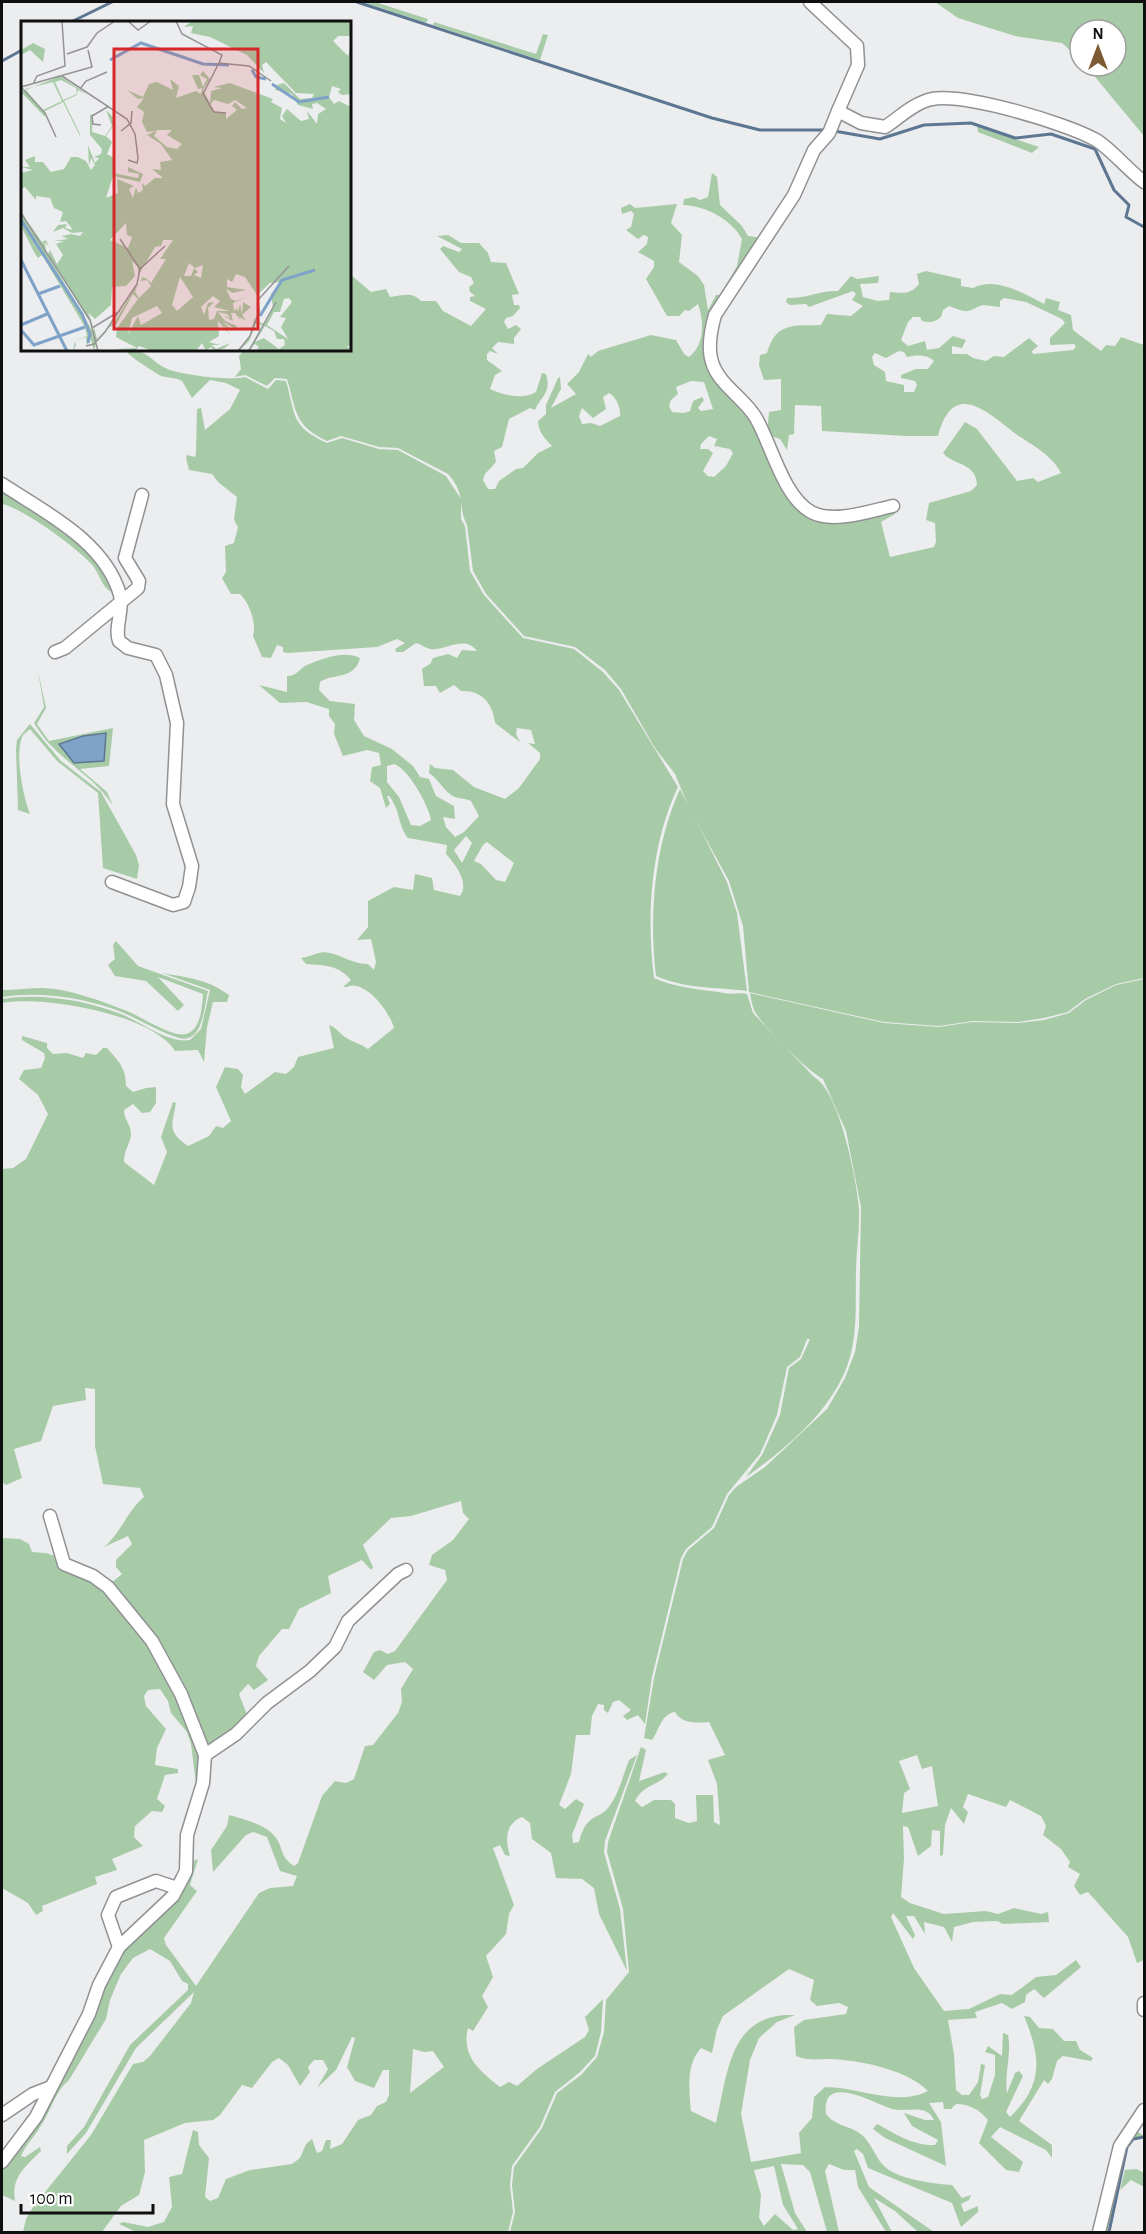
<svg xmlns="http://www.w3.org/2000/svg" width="1146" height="2234" viewBox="0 0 1146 2234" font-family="'Alegreya Sans',sans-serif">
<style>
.green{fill:#a8cba7;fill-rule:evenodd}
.water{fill:#7fa2c8;stroke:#5d7691;stroke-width:1.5}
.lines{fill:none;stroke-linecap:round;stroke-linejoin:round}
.stream{stroke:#5d7691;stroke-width:3}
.minor-casing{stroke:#909193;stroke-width:15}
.minor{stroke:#fff;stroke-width:12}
.inset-river{fill:none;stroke:#7fa2c8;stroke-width:3}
.inset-road{fill:none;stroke:#949496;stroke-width:1.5}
.view{fill:#d62828;fill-opacity:0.15;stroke:#d62828;stroke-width:3}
.inset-edge{fill:none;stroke:#0f0f10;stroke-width:3}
</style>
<rect width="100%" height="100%" fill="#ecedef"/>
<g class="green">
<path d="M 363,2 L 375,2 L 428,19 L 426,23 Z"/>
<path d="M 935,2 L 1144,2 L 1144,136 L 1086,66 L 1116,66 L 1116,30 L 1080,30 L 1080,60 L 1062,43 L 1015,36 L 958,18 Z"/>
<path d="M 434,22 L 536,54 L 543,34 L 548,35 L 540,60 L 433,25 Z"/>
<path d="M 977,126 L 1039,147 L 1032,153 L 978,132 Z"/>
<path d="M 712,173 L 717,177 L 720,205 L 742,226 L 748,236 L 763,238 L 714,314 L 710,359 L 753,416 L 775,459 L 812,514 L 893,507 L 895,514 L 881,522 L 890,557 L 934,547 L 936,542 L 935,523 L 926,520 L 929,503 L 971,491 L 977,485 C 976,462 954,466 943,453 L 965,422 L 977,429 L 1017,481 L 1033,478 L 1038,482 L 1061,473 C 1051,454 1033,446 1016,434 C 986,411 953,379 938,436 L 906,436 L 822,431 L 821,406 L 795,405 L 794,434 L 789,435 L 787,450 L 780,439 L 767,435 L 769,412 L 781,410 L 781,379 L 764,380 L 759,365 L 760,355 L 767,353 C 776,321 795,326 821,325 L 827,314 L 851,316 L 863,306 L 852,300 L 856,294 L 853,291 L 809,307 L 806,304 L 790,305 L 786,302 L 787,298 C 805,299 821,290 838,291 L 851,276 L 857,279 L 879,276 L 878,283 L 860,284 L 863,297 L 878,301 L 889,300 L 890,292 C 903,293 910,295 919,284 L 917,274 L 926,271 L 961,279 L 961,286 L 973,288 C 995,276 1023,293 1044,304 L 1046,298 L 1060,302 L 1058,310 L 1071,315 L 1073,330 L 1101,351 L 1106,345 L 1115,346 L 1121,337 L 1144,345 L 1144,978 L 1116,984 L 1085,999 L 1068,1012 L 1044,1018 L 1018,1022 L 973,1021 L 939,1026 L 884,1022 L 749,992 L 743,926 L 729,881 L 690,810 L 675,774 L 655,748 L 621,689 L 605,670 L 575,647 L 524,636 L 486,594 L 473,571 L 467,525 C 457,506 467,495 448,474 L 398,448 L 379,447 L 341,436 L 327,441 C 293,425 297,411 287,379 L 275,378 L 267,386 L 245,375 L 235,377 L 241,369 L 239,356 L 244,350 L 350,350 L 350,274 L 371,292 L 386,289 L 390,297 C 403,296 411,291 421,301 L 436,301 L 443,311 L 471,326 L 486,309 L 470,301 L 470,297 L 475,296 L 470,292 L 469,287 L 474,283 L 471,277 L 459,272 L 440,249 L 443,246 L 459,252 L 462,249 L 437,236 L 448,235 L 461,243 L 479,243 L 488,253 L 491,262 L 506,263 L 519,294 L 512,295 L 514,305 L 519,305 L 520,308 L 513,316 L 506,318 L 504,322 L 508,329 L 516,325 L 521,329 L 514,338 L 514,344 L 498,342 L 492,348 L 498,354 L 490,351 L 487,354 L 487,360 L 502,371 L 495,375 L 490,389 C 503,395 523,400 536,392 L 542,373 L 546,374 C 552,393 541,396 535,410 L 530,408 L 509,419 L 502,447 L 494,451 L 496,462 L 485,474 L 483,480 L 488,489 L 495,489 L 499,481 L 516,469 L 523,468 L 538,453 L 552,446 C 545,439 538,431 538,421 L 546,414 L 546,405 L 558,378 L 560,377 L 561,389 L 551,408 L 576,394 L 567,384 L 579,372 L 588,354 L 591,357 L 598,351 L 651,335 L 676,340 L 684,354 L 689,357 C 705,345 704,321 698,304 L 689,311 L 685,310 L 679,316 L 667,316 L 646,279 L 654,267 L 654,261 L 638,252 L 647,244 L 648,237 L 644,235 L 638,239 L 626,230 L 631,227 L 634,214 L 631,211 L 622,214 L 621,208 L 630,204 L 635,208 L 677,204 L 671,223 L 682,235 L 679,262 L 698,276 L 704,285 L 708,310 L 716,295 L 720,295 L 737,266 L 742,239 C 731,219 706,206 683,205 L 684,199 L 694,197 L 700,200 L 708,197 ZM 1004,298 L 1026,302 L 1062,319 L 1065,323 L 1050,338 L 1050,345 L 1074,344 L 1076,347 L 1073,350 L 1033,354 L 1032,351 L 1038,346 L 1029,338 L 1004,357 L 994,356 L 986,361 L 973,358 L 967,354 L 952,354 L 952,346 L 962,348 L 966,340 L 953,336 L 939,348 L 927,350 L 925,341 L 908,346 L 901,340 L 908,322 L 913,317 L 920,317 L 922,321 C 930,323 935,322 941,317 L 943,310 L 949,306 C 970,314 965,312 983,305 L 1000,307 L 1000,301 ZM 899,351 L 904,352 L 907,357 C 916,355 927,354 934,361 L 928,369 L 916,369 L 901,375 L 901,378 L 915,381 L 917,385 L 914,392 L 904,392 L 904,385 L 886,381 L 885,372 L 874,365 L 872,357 L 875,353 L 886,358 ZM 691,381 L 704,382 L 713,409 L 701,411 L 698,408 L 704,400 L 702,397 L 693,401 L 690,411 L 684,413 L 672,412 L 669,406 L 671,400 L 678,394 L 676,387 ZM 609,393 C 616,396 621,409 620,416 L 600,426 L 591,423 L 582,424 L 579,416 L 582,408 L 593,418 L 606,409 L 603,397 ZM 709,436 L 717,439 L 714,446 L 730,449 L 733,453 L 726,466 L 714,477 L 708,476 L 703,471 L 713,453 L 708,449 L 700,449 L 701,444 Z"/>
<path d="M 125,350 C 152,350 149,362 170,370 C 186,375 229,381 245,377 L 268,389 L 276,380 L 286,381 C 296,415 290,426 327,443 L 342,438 L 379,449 L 398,450 L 446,476 L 461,499 L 461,519 L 465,526 L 470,571 L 484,595 L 523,638 L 574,649 L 603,672 L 619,690 L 678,787 C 651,844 646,915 654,978 C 675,988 701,989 724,993 C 731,995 740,992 747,994 L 753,1013 L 814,1077 C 839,1090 857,1180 859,1208 C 860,1230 856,1251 856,1272 C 855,1308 859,1342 843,1376 C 823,1418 784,1450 746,1477 L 762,1455 L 780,1415 L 789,1368 L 801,1359 L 810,1339 L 807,1339 L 800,1357 L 787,1367 L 777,1415 L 760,1454 L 727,1494 L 712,1527 L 686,1549 L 681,1558 L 652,1677 L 645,1724 L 638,1715 L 627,1720 L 623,1716 L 631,1710 L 619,1700 L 613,1702 L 608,1713 L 604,1710 L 604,1705 L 598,1704 L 592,1716 L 590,1735 L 576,1735 L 571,1774 L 559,1805 L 565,1809 L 576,1799 L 584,1804 L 572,1835 L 573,1843 L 579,1842 C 587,1810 600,1822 611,1804 C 620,1790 623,1775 629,1760 L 637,1755 L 605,1841 L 604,1852 L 620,1909 L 627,1971 L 599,1914 L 594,1888 L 582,1879 L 556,1878 L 551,1853 L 532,1839 L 530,1823 L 522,1817 C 505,1824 505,1840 510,1856 L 505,1855 L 500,1845 L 493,1848 L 514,1905 L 509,1914 L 506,1934 L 486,1956 L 493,1977 L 482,1996 L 488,2007 L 473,2031 L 468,2028 C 461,2056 480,2071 500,2087 L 509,2082 L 517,2086 L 537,2069 L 585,2037 L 589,2030 L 585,2017 L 603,1999 L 601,2032 L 595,2056 L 579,2073 L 555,2092 L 540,2127 L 512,2166 L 510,2185 L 513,2212 L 508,2232 L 136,2232 L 119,2224 L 123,2222 L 148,2227 L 164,2222 L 172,2207 L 169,2177 L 182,2174 L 193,2130 L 198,2132 L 199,2145 L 209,2158 L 205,2197 L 210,2201 L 218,2198 L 226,2179 L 250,2170 L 292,2164 L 300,2158 L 306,2144 L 312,2139 L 317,2153 L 322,2151 L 326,2140 L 331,2140 L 330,2149 L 342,2144 L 358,2120 L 371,2115 L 377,2106 L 386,2102 L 389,2095 L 389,2070 L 383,2070 L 374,2088 L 355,2081 L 347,2067 L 355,2038 L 352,2037 L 336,2070 L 317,2088 L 328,2069 L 323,2060 L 314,2060 L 308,2067 L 310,2072 L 300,2086 L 288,2065 L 279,2058 L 272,2062 L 252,2088 L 242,2085 L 220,2115 L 213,2120 L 185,2123 L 144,2140 L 145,2172 L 139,2195 L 121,2206 L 102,2232 L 23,2232 L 26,2219 L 33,2207 L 91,2135 L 133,2064 L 143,2062 L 150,2056 L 191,2003 L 194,1992 L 136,2048 L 86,2133 L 67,2154 L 67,2146 L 84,2127 L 130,2045 L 188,1990 L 188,1984 L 182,1981 L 170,1961 L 150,1949 L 133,1958 L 121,1974 L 110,2000 L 106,2019 L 69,2080 C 56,2090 51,2110 42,2124 C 36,2135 26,2144 21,2156 L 25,2157 L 40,2147 L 41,2151 C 25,2167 11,2177 15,2201 L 2,2195 L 2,2166 L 13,2152 L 114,1959 L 157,1916 L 189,1863 L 198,1859 L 190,1885 L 197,1891 L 164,1938 L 166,1945 L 196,1986 L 259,1893 L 270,1888 L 293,1886 L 297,1876 L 280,1871 L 267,1837 L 253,1832 L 246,1835 L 213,1872 L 211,1850 L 227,1826 L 229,1815 C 246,1820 271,1825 279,1843 C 283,1853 283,1859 294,1866 L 298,1863 L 322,1796 L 335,1781 L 346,1783 L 354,1779 L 365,1746 L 373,1745 L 398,1713 L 402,1702 L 401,1689 L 413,1669 L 405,1662 L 387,1665 L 374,1680 L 363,1672 L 374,1652 L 380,1650 L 388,1654 L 395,1651 L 447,1580 L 445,1570 L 429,1565 L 432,1555 L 453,1540 L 469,1519 L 463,1513 L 461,1501 L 411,1516 L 391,1518 L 363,1545 L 373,1567 L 371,1570 L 362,1560 L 328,1576 L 331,1593 L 299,1609 L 289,1629 L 282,1629 L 259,1656 L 256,1666 L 268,1680 L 254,1690 L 248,1684 L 239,1694 L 248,1717 L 226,1737 L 205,1749 L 186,1700 L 109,1585 L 122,1574 L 116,1567 L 116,1560 L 132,1544 L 128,1536 L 104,1547 C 121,1533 127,1511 144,1497 L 140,1488 L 103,1484 L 95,1446 L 95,1389 L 85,1388 L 86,1400 L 53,1406 L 41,1441 L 14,1449 L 22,1478 L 6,1485 L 2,1482 L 2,1169 L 13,1168 L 26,1159 L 48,1114 L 38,1095 L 19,1079 L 24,1070 L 41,1068 L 45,1058 L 44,1053 L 22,1040 L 22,1036 L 47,1043 L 47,1048 L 53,1054 L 67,1053 L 83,1058 L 86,1053 L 96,1055 L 103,1048 L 107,1048 C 118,1061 126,1067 126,1086 L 133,1092 L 146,1088 L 156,1087 L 156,1103 L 150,1112 L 142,1113 L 133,1104 L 124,1110 C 124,1120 131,1125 131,1133 C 132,1141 124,1148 124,1162 L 154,1185 L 167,1152 L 161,1137 L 173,1102 L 176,1103 C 172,1126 167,1131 188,1146 L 209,1136 L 216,1126 L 223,1128 L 231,1121 L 216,1087 L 225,1067 L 238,1069 L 243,1075 L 241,1087 L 245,1094 L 275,1072 L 286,1074 L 294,1067 L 298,1057 L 334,1048 L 329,1025 C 337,1028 339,1033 345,1037 C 353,1042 359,1043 368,1049 L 394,1028 C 390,1013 372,989 356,986 C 351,984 348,988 343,987 L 351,980 C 337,964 325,966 306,964 L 301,958 C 312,957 319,950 330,953 C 343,956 353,964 368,964 L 374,970 L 376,962 L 371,939 L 357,940 L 368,927 L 368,901 L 394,887 L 413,890 L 415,874 L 432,878 L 434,890 L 460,896 C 470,883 455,864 446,854 L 447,845 L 408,838 C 398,826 400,809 389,796 L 387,796 L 390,804 L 386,808 L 380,788 L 370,781 L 372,767 L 381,765 L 379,753 L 367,750 L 343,756 L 334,734 L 335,724 L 329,716 L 329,709 L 306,702 L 280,703 L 259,685 L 287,692 L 287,676 C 298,676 298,669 307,665 C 322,659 344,650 360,658 C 355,680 333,673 320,682 L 319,690 L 330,701 L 355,704 L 354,720 L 364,736 L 392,749 L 413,766 L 420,777 L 429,779 L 436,796 L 454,806 L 455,819 L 443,817 L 446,827 L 455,837 L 464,832 L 479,816 L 471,801 C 464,798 457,799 451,795 C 442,788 438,779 429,773 L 430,764 L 435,768 L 453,770 L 474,787 L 505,799 L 519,788 L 540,759 L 540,753 L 528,743 L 535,744 L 531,730 L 517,728 L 516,734 L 520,742 L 495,723 C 493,703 481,690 461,691 L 454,685 L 440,693 L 436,686 L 424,686 L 422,669 L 430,664 L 433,658 L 448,654 L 457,658 L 462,650 L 477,651 C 464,634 444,652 430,649 C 425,648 421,644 416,643 L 403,652 L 396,652 L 395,649 L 405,643 L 397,639 L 377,647 L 288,653 L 283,652 L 283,647 L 277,645 L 271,658 L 262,657 L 253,636 C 257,624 249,602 240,594 L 231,594 L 222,578 L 226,572 L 225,546 L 234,543 L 238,527 L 234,520 L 237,497 L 218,482 L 212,474 L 189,470 L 186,458 L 187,455 L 195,457 L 196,453 L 197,409 L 201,408 L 205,430 L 230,409 L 240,390 L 226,383 L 210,380 L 192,398 L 182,381 C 175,377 166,378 159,375 C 150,369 130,357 125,350 ZM 394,764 C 408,768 429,806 431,820 L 420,826 L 411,825 L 399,797 L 387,782 L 387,766 ZM 466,836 L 472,843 L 462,863 L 454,850 ZM 487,842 L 514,863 L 505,882 L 496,880 L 481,864 L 474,861 L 483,845 ZM 413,2049 L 424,2052 L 433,2051 L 444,2067 L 410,2093 Z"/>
<path d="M 2,488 L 73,535 L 101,565 L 116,594 C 102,590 101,576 93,566 C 79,549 23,508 2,504 Z"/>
<path d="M 38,671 L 46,708 L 37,724 L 49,741 L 113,728 L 109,766 L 80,769 L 107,792 L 113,806 C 91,771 57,762 34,723 L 44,707 ZM 106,733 L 74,763 L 60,744 L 83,736 Z"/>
<path d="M 30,724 L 61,761 L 101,792 L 136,855 L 139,865 L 137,879 L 103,868 L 98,793 L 57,761 L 30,729 L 23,735 C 14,752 23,797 30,814 L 18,810 L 16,749 L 17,740 Z"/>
<path d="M 680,789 L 727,882 L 737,913 L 747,991 C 717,987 685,989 656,976 C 649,915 654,846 680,789 Z"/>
<path d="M 116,941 L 138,966 L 208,991 C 204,1007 203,1044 179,1038 C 160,1032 142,1021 124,1013 C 86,998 42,991 2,997 L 2,990 C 15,990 29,988 43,988 C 70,989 101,1001 127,1011 C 140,1016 173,1038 186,1034 C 201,1030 202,1007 203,994 L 158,977 L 184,1005 L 178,1011 L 146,981 L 115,976 L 108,965 L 115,959 L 113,945 Z"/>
<path d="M 162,973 C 189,978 207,979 229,995 L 227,1002 L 213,1002 L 207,1027 L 204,1062 L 198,1050 L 175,1051 C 153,1014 41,995 2,1003 L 2,999 C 42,993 83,1000 121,1014 C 141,1022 169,1044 190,1040 L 201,1029 L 210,990 Z"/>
<path d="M 1144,979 L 1144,1960 L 1137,1963 L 1128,1937 L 1088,1892 L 1080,1895 L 1074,1886 L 1080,1874 L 1068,1867 L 1070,1862 L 1061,1849 L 1043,1835 L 1046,1826 L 1041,1816 L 1010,1800 L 1006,1807 L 968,1794 L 963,1807 L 968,1812 L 964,1824 L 951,1808 L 945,1825 L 943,1855 L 940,1856 L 940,1831 L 932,1830 L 931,1846 L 918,1856 L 908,1827 L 903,1826 L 904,1859 L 901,1897 L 910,1903 L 944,1914 L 986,1911 L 998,1914 L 1014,1908 L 1041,1914 L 1048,1912 L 1049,1922 L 1003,1924 L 997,1921 L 973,1922 L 954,1927 L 952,1942 L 944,1927 L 924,1922 L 925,1934 L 914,1916 L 906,1916 L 915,1935 L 913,1939 L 893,1913 L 891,1917 L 914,1968 L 944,2011 L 969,2009 L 1000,1994 L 1012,1995 L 1036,1977 L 1056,1975 L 1076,1960 L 1081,1967 L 1044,1998 L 1034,1989 L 1026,1995 L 1025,2002 L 1012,2009 L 1002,2003 L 975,2012 L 977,2018 L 948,2020 L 954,2054 L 956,2090 L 962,2095 L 969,2095 L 978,2082 L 981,2064 L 985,2065 L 980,2095 L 982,2099 L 988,2097 L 995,2075 L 995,2055 L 985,2052 L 988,2046 L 1002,2056 L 1003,2033 L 1008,2035 C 1012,2054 1004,2073 1007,2093 L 1015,2073 L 1019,2071 L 1023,2076 L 1006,2112 L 1010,2117 C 1044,2084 1041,2057 1024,2016 L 1030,2017 L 1039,2028 L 1053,2029 L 1064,2041 L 1076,2041 L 1080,2050 L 1093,2058 L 1091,2061 L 1063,2056 L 1057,2061 L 1052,2079 L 1048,2084 L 1044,2080 L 1019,2121 L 1052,2145 L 1052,2158 L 1046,2150 L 1000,2127 L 991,2137 L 1023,2162 L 1019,2172 L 1006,2170 L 979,2143 L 988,2120 C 980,2110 969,2104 956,2104 L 951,2109 L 944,2109 L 943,2102 L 929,2103 L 941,2122 L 946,2166 L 885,2138 L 873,2129 L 877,2124 C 896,2134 913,2146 935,2145 L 938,2140 L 912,2126 L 904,2113 L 925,2120 L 934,2120 C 926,2103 907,2113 892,2109 C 873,2103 821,2072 826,2114 C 836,2127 850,2125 862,2135 C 872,2144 875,2157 884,2166 C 896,2179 935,2184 952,2185 L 962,2198 L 971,2195 L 969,2200 L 961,2204 L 964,2212 L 978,2206 L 978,2212 L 961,2227 L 952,2203 L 868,2168 L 863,2154 L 857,2149 L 854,2151 L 869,2187 L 934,2232 L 918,2232 L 895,2211 L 874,2198 L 892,2232 L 886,2232 L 858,2187 L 855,2170 L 844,2170 L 829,2164 L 825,2171 L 839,2232 L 827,2232 L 810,2172 L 803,2165 L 781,2164 L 795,2213 L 807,2232 L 510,2232 L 515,2212 L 512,2185 L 514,2167 L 542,2128 L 557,2093 L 581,2075 L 597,2057 L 604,2032 L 606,2000 L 629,1972 L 623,1909 L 607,1852 L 608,1842 L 641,1747 L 646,1750 L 639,1781 L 665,1772 L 668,1774 C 658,1786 644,1784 635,1801 L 642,1807 L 654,1800 L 671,1800 L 675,1804 L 675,1818 L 689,1823 L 697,1821 L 696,1795 L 713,1795 L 714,1822 L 720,1825 L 717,1784 L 708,1760 L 725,1755 L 709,1722 C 696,1723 682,1724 675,1712 C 661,1714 660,1729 652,1740 L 644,1738 L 654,1678 L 683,1559 L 688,1550 L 714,1528 L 729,1495 L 736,1487 L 765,1467 L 827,1409 L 845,1378 L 855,1352 L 859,1327 L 861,1207 L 846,1131 L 823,1079 C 808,1072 763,1026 755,1012 C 752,1006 751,999 750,993 L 884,1023 L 939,1027 L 972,1022 L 1018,1023 L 1044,1020 L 1069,1013 L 1086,1000 L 1116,985 ZM 917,1755 L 922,1769 L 932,1766 L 938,1806 L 902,1813 L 904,1793 L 910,1789 L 899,1761 ZM 789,1969 L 814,1980 L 810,2000 L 817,2006 L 839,2003 L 848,2007 L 846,2014 L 804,2020 L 794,2027 L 796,2056 C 808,2061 817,2059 829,2059 C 859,2060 906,2069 928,2091 C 896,2107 859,2087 825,2087 L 814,2097 L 812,2118 L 799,2133 L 801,2153 L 751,2162 L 741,2114 L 750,2060 L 759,2038 L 777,2022 L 795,2015 C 729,2012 728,2073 716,2123 L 691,2111 C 689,2090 686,2064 701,2048 L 712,2053 L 717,2029 L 723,2016 ZM 774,2166 L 783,2205 L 798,2229 L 793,2230 L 775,2214 L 764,2226 L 759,2218 L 761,2195 L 754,2170 Z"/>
<path d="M 2,1538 L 20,1539 L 29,1544 L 32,1552 L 46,1553 L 58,1557 L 89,1577 L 120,1606 L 169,1675 L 199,1751 L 202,1766 L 192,1809 L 189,1807 L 196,1784 L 191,1744 L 187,1732 L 171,1713 L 168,1701 L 160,1689 L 148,1690 L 144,1696 L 146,1706 L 166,1729 L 157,1748 L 155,1765 L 178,1769 L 178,1773 L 165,1775 L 157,1799 L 165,1806 L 162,1812 L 152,1811 L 135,1826 L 134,1837 L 143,1846 L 112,1859 L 117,1870 L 95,1877 L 97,1884 L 42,1906 L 43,1911 L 36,1915 L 28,1903 L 2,1888 Z"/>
<path d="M 1134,2129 L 1144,2136 L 1132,2138 L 1126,2147 L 1108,2232 L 1102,2232 L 1118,2155 Z"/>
<path d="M 1137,2169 L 1144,2173 L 1144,2187 L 1131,2180 L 1120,2190 L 1125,2170 Z"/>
</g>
<path class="water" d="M 106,733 L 104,761 L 74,763 L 59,744 L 83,736 Z"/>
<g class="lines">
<g class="stream">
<path d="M 357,2 L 712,118 L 760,130 L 827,130"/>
<path d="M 71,22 L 112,2"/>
<path d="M 2,61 L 22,50"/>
<path d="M 834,131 L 880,139 L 924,125 L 971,123 L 1015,138 L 1051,134 L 1095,149 L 1114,190 L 1129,205 L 1126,217 L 1144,227"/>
<path d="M 1109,2232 L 1127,2147 L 1133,2139 L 1144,2137"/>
</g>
<g class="minor-casing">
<g id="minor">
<path d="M 810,2 L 857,46 L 858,65 L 838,111"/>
<path d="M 2,484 C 44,512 105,541 120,595 C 124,610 114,627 119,641 L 128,648 L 156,655 L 166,675 L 177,723 L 173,804 L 192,866 L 189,887 L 184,902 L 173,905 L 112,882"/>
<path d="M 893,506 C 870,511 833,524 811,512 C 783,496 772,446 756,418 C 745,399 721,386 713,365 C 707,350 711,329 715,315 L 794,195 L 814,150 L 829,133 L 838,111 L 861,123 L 885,127 C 900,117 914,103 932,99 C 965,93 1066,123 1096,140 C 1111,149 1128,170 1144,182"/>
<path d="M 55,652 L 65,648 L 138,588 L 139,581 L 125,558 L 142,495"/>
<path d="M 205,1755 L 236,1734 L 267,1703 L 310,1671 L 335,1647 L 348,1621 L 398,1574 L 406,1570"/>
<path d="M 119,1947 L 108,1915 L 116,1897 L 156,1881 L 177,1888"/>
<path d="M 1144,2003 L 1144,2010"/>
<path d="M 2,2115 L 33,2094 L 51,2087"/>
<path d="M 2,2162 L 36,2117 L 89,2014 L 99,1985 L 119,1947 L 173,1896 L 182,1879 L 186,1871 L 187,1835 L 203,1783 L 205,1755 L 181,1694 L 152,1641 L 108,1587 L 93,1576 L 64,1564 L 50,1516"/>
<path d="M 1099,2232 L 1120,2146 L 1144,2110"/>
</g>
</g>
<use href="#minor" class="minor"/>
</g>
<g transform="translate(21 21)">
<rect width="330" height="330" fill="#ecedef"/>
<path d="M 171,0 L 330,0 L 330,15 L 317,15 L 312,20 L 327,35 L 330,25 L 330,73 L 321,74 L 317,71 L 320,68 L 311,65 L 308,76 L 313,83 L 318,80 L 330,86 L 330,325 L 326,325 L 330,329 L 242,330 L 236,328 L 238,326 L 234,323 L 226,330 L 243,305 L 235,302 L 228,320 L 218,330 L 228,317 L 233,299 L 235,295 L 234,300 L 244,303 L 252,287 L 250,273 L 260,261 L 249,262 L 236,274 L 224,256 L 215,253 L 211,261 L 206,258 L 206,266 L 225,269 L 212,272 L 205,268 L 210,278 L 215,280 L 229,275 L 212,282 L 213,290 L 216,287 L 217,291 L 219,283 L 221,293 L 222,281 L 230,286 L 221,294 L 225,299 L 218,296 L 221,301 L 214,292 L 210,292 L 212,300 L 203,295 L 210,297 L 206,293 L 197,291 L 204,300 L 216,305 L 214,308 L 201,300 L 213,311 L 203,305 L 210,315 L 197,300 L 198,315 L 188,321 L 199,324 L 191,324 L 195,328 L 209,322 L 204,327 L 193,330 L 190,326 L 185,330 L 181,322 L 175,330 L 132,330 L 118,325 L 115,329 L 103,330 L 96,328 L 116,327 L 95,316 L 96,307 L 117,278 L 112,273 L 95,304 L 88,306 L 76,319 L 74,319 L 77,330 L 75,323 L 73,330 L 69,316 L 66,325 L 65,316 L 54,320 L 55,324 L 52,330 L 54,320 L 66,315 L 64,306 L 21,234 L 17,237 L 13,231 L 0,205 L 0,190 L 6,200 L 4,198 L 22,226 L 7,201 L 21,221 L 25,219 L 28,226 L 24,221 L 25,231 L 72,311 L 73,306 L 76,318 L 96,297 L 117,262 L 114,271 L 118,277 L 130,265 L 126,259 L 119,260 L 122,256 L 126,258 L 130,262 L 145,238 L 139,238 L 152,219 L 142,219 L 140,225 L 134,226 L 117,255 L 117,246 L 111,240 L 114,255 L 105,265 L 91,266 L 90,284 L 74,298 L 67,292 L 70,299 L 72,306 L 27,233 L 29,229 L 36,243 L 42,234 L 35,223 L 43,220 L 33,220 L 47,218 L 41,215 L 50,213 L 59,215 L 62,211 L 51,212 L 42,207 L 32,211 L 37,204 L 46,203 L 44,207 L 52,209 L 45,200 L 39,201 L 42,191 L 33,187 L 29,177 L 15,175 L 15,179 L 4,166 L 0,168 L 0,152 L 12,149 L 0,146 L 9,146 L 4,139 L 14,135 L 14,141 L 22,141 L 30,151 L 43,148 L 50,136 L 57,136 L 65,140 L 70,149 L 74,144 L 70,137 L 68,145 L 67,124 L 74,142 L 78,137 L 73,136 L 80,133 L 81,128 L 69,114 L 69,94 L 72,93 L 71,111 L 84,115 L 91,105 L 85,89 L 93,97 L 92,105 L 85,115 L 91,121 L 86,133 L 93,137 L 92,152 L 117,157 L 118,153 L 107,151 L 107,146 L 122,153 L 119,161 L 92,155 L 85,177 L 97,172 L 96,158 L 113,165 L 108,168 L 112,177 L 115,166 L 117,172 L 122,169 L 121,162 L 124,165 L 134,157 L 142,157 L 131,148 L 140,149 L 139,141 L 151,139 L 140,123 L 126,114 L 135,110 L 126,111 L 121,101 L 123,91 L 116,86 L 123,77 L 117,78 L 106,69 L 122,76 L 128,63 L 136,61 L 152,69 L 149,58 L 158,65 L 155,77 L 175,70 L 180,73 L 181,67 L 177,68 L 171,54 L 178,54 L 182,66 L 186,58 L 179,54 L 182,50 L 189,58 L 182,69 L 189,82 L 190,70 L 201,67 L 192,66 L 209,62 L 252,78 L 250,81 L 261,87 L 259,98 L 265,102 L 261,95 L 266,88 L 280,100 L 288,98 L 286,90 L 296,103 L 297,93 L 305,88 L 296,82 L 291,83 L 292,88 L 277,84 L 271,73 L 254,69 L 256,64 L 263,62 L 279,78 L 291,77 L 293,73 L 275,72 L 245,41 L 241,44 L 243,52 L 226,34 L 189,16 L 170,12 L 172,5 L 163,6 ZM 193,79 L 207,83 L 214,79 L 226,87 L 221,88 L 214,81 L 211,85 L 216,89 L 205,98 L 205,92 L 192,90 L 189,84 ZM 136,109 L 151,109 L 146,114 L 161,123 L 156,128 L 146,126 L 133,115 ZM 105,202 L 106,214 L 111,216 L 107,227 L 89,219 ZM 168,242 L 174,247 L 182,244 L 180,257 L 173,254 L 177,251 L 173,247 L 170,255 L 163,255 ZM 159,256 L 172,276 L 156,290 L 151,284 ZM 192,275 L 199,280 L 193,286 L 209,290 L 196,290 L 193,298 L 188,299 L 187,287 L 193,281 L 187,282 L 183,294 L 180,286 ZM 268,277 L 271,281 L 259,296 L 265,297 L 260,306 L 267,318 L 246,304 L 253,291 L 259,291 L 263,278 ZM 136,285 L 141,292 L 120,304 L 117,295 L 107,313 L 111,297 ZM 244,305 L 253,310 L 256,318 L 263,318 L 264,324 L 258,328 L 243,317 L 234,321 ZM 12,22 L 24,28 L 22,41 L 9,29 L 0,34 L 0,29 ZM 39,55 L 67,74 L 57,69 L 56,74 L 43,80 L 59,113 L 59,115 L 42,81 L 24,90 L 24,96 L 0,71 ZM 40,59 L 55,67 L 56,73 L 42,79 L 34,61 ZM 32,61 L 41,80 L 22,89 L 4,68 Z" fill="#a8cba7" fill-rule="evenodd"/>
<path class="inset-river" d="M 89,39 L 120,22 L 182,43 L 208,44M 231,49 L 235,56 L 245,58M 251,63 L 278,81 L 308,76M 0,199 L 61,293 L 69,313 L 67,322M 0,239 L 46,330M 17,273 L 39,265M 239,295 L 261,259 L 294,249M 0,304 L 26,293M 0,309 L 13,324 L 64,306"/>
<path class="inset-road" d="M 107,0 L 117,9 L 130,0M 155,0 L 161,13 L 201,34 L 198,42M 46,33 L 66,26 L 76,12 L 94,0M 41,55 L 106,98 L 114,113 L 117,137 L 116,142 L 107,139M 12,63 L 16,55 L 44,45 L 41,0M 59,68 L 65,60 L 86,51M 205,92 L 193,91 L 182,73 L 198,42 L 228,45 L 250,60M 80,104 L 72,103 L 71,95 L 88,85M 100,110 L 110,102 L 111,90M 35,116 L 24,92 L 0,66 L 71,46 L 67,29M 0,192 L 69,299 L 77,330M 119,248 L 144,225M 71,307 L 99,290M 65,325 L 73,323 L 84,311 L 116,263 L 119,248 L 99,218M 217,330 L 229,315 L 238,291 L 237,279 L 268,245M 228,330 L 255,281"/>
<path class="view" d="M 93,28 L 237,28 L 237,308 L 93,308 Z"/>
<rect width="330" height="330" class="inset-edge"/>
</g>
<rect width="1146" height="2234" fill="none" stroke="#0f0f10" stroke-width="6"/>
<g transform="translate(1098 48)"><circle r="28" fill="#ffffff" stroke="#9f9f9f" stroke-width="1.5"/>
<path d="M0-4.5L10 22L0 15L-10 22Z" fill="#7c5b32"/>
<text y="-9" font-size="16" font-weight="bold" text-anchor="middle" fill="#0f0f10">N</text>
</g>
<path d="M21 2204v9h132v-9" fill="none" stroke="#0f0f10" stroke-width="3"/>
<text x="30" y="2204" font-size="18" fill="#0f0f10" stroke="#ffffff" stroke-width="4.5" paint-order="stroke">100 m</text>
</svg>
